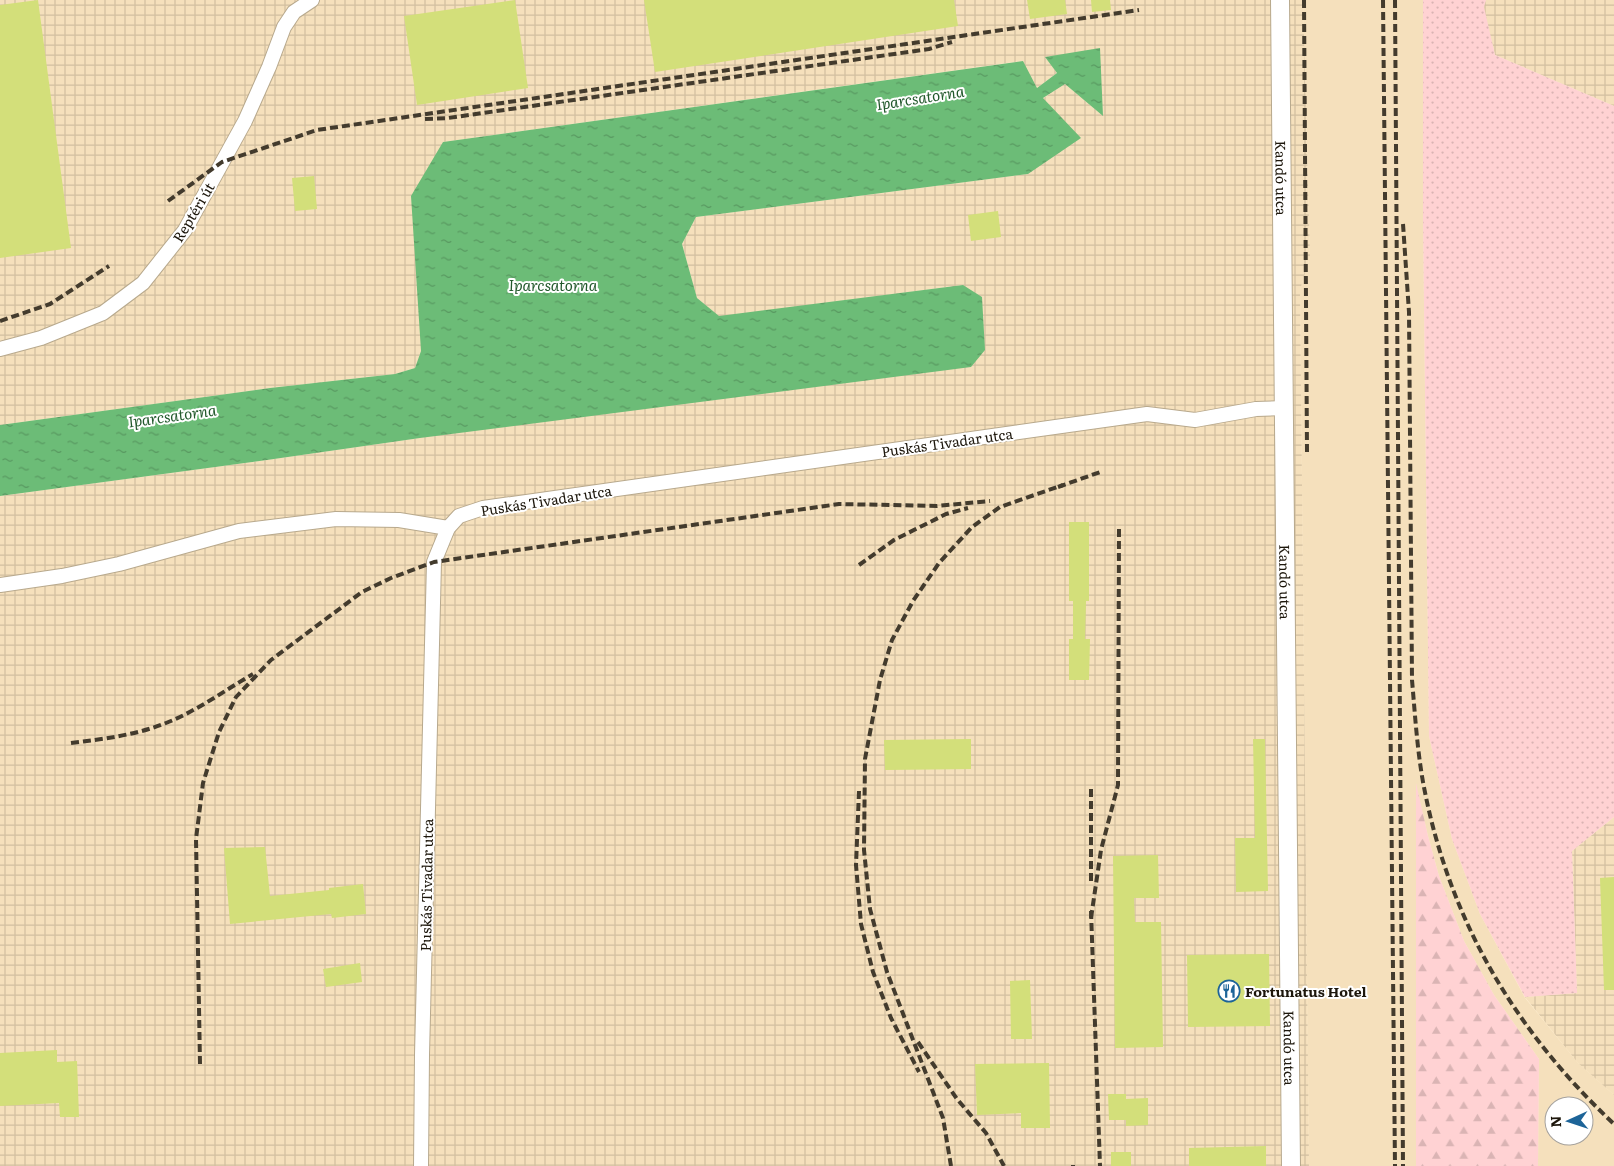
<svg xmlns="http://www.w3.org/2000/svg" width="1614" height="1166" viewBox="0 0 1614 1166" font-family="Literata,serif">
<style>
.built{fill:#f5e0bc;fill-rule:evenodd}
.industrial{fill:url(#industrial-grid)}
.grass{fill:url(#grass-dots)}
.forest{fill:url(#forest-firs)}
.water{fill:url(#water-ripples)}
.building{fill:#d3df7a}
.lines{fill:none;stroke-linecap:round;stroke-linejoin:round}
.minor-casing{stroke:#b8a98d;stroke-width:16}
.tertiary-casing{stroke:#b8a98d;stroke-width:20}
.minor{stroke:#fff;stroke-width:14}
.tertiary{stroke:#fff;stroke-width:18}
.rail{stroke:#433b2d;stroke-width:4;stroke-dasharray:8 4;stroke-linecap:butt}
.labels{text-anchor:middle;dominant-baseline:central;stroke-width:4;stroke-linejoin:round;paint-order:stroke}
.street-label{font-size:14px;fill:#1d170c;stroke:#fff}
.poi-label{font-size:14px;font-weight:bold;fill:#1d170c;stroke:#fff;text-anchor:start}
.water-label{font-size:15px;font-style:italic;fill:#22592c;stroke:#fff}
</style>
<defs>
<pattern id="industrial-grid" width="8" height="8" patternUnits="userSpaceOnUse" patternTransform="scale(1.25)"><rect width="8" height="8" fill="#f5e0bc"/><path d="M0 4h8M4 0v8" fill="none" stroke="#d2bfa0"/></pattern>
<pattern id="grass-dots" width="8" height="8" patternUnits="userSpaceOnUse" patternTransform="scale(1.25)"><rect width="8" height="8" fill="#ffd2d3"/><path d="M2 2h.1M6 6h.1" fill="none" stroke="#dab4b4" stroke-width="1.8" stroke-linecap="round"/></pattern>
<pattern id="forest-firs" width="22" height="20" patternUnits="userSpaceOnUse" patternTransform="scale(1.25)"><rect width="22" height="20" fill="#ffd2d3"/><path d="M5 1l3.5 6h-7zM16 11l3.5 6h-7z" fill="#dab4b4"/></pattern>
<pattern id="water-ripples" width="26" height="14" patternUnits="userSpaceOnUse" patternTransform="scale(1.25)"><rect width="26" height="14" fill="#6cbc77"/><path d="M2 4q2-2 4 0t4 0M15 11q2-2 4 0t4 0" fill="none" stroke="#589860"/></pattern>
</defs>
<rect width="100%" height="100%" fill="#fdecce"/>
<path class="built" d="M 1303,0 L 1423,0 L 1423,219 L 1429,736 L 1452,839 L 1480,914 L 1525,998 L 1578,1063 L 1614,1095 L 1614,1166 L 1538,1166 L 1539,1059 L 1494,995 L 1464,941 L 1439,876 L 1428,836 L 1416,786 L 1416,1166 L 1309,1166 L 1300,290 L 1310,257 ZM 1554,1106 L 1584,1106 L 1584,1136 L 1554,1136 Z"/>
<g class="industrial">
<path d="M 0,0 L 1303,0 L 1310,257 L 1300,290 L 1309,1166 L 0,1166 L 0,496 L 267,460 L 420,438 L 963,285 L 719,317 L 697,298 L 682,244 L 696,217 L 1028,174 L 1053,110 L 1042,99 L 1065,84 L 1103,116 L 1046,57 L 1057,73 L 1037,88 L 1022,61 L 443,142 L 421,351 L 415,368 L 395,374 L 270,388 L 0,425 Z"/>
<path d="M 1486,0 L 1614,0 L 1614,106 L 1495,55 L 1483,7 Z"/>
<path d="M 1614,817 L 1614,1095 L 1578,1063 L 1525,997 L 1577,993 L 1572,851 Z"/>
</g>
<path class="grass" d="M 1423,0 L 1486,0 L 1484,7 L 1495,55 L 1614,106 L 1614,817 L 1572,851 L 1577,993 L 1525,997 L 1480,914 L 1452,839 L 1429,736 L 1423,219 Z"/>
<path class="forest" d="M 1416,783 L 1428,836 L 1439,876 L 1464,941 L 1494,995 L 1539,1059 L 1538,1166 L 1416,1166 Z"/>
<path class="water" d="M 1100,48 L 1103,116 L 1065,84 L 1043,98 L 1081,138 L 1028,174 L 696,217 L 682,244 L 697,298 L 719,316 L 963,285 L 982,297 L 985,350 L 971,367 L 420,438 L 267,460 L 0,496 L 0,425 L 270,388 L 395,374 L 415,368 L 421,351 L 411,196 L 443,142 L 1023,61 L 1037,88 L 1057,73 L 1045,57 Z"/>
<g class="building">
<path d="M 38,0 L 71,248 L 0,258 L 0,5 Z"/>
<path d="M 515,0 L 528,88 L 417,105 L 404,16 Z"/>
<path d="M 644,0 L 954,0 L 958,26 L 655,72 Z"/>
<path d="M 1027,0 L 1065,0 L 1067,14 L 1030,19 Z"/>
<path d="M 1091,0 L 1110,0 L 1111,10 L 1092,12 Z"/>
<path d="M 314,176 L 317,209 L 295,211 L 292,178 Z"/>
<path d="M 998,211 L 1001,237 L 971,241 L 968,215 Z"/>
<path d="M 1069,522 L 1089,522 L 1089,601 L 1086,601 L 1085,639 L 1090,639 L 1089,680 L 1069,680 L 1069,639 L 1073,639 L 1073,601 L 1069,601 Z"/>
<path d="M 971,739 L 971,769 L 885,770 L 884,740 Z"/>
<path d="M 1253,739 L 1265,739 L 1268,891 L 1236,892 L 1235,838 L 1255,838 Z"/>
<path d="M 265,847 L 270,896 L 329,890 L 329,888 L 363,884 L 366,914 L 332,918 L 331,914 L 230,924 L 224,848 Z"/>
<path d="M 1158,855 L 1159,898 L 1134,898 L 1135,922 L 1161,922 L 1163,1047 L 1115,1048 L 1113,856 Z"/>
<path d="M 1614,877 L 1614,990 L 1604,990 L 1600,878 Z"/>
<path d="M 1269,954 L 1270,1026 L 1188,1027 L 1187,955 Z"/>
<path d="M 360,963 L 362,982 L 326,987 L 323,969 Z"/>
<path d="M 1030,980 L 1032,1039 L 1011,1039 L 1010,981 Z"/>
<path d="M 57,1050 L 57,1062 L 77,1061 L 79,1117 L 60,1117 L 59,1103 L 0,1106 L 0,1053 Z"/>
<path d="M 1049,1063 L 1050,1128 L 1021,1128 L 1021,1113 L 977,1115 L 975,1064 Z"/>
<path d="M 1108,1094 L 1126,1094 L 1126,1099 L 1148,1098 L 1148,1125 L 1126,1126 L 1126,1120 L 1109,1120 Z"/>
<path d="M 1266,1146 L 1266,1166 L 1189,1166 L 1189,1148 Z"/>
<rect x="1111" y="1152" width="20" height="14"/>
</g>
<g class="lines">
<g class="minor-casing">
<g id="minor">
<path d="M 0,349 L 41,338 L 103,313 L 143,283 L 185,230 L 245,121 L 269,67 L 284,27 L 294,12 L 312,0"/>
<path d="M 0,585 L 62,576 L 119,564 L 239,531 L 336,519 L 399,520 L 448,528"/>
<path d="M 421,1166 L 422,1055 L 434,562 L 448,528 L 459,516 L 483,508 L 1147,414 L 1195,420 L 1256,409 L 1285,408"/>
</g>
</g>
<g class="tertiary-casing">
<g id="tertiary">
<path id="s1" d="M 1280,0 L 1291,1166"/>
</g>
</g>
<use href="#minor" class="minor"/>
<use href="#tertiary" class="tertiary"/>
<g class="rail">
<path d="M 1304,0 L 1307,452"/>
<path d="M 1383,0 L 1395,1166"/>
<path d="M 1395,0 L 1403,1166"/>
<path d="M 425,119 L 448,118 L 929,49 L 952,42"/>
<path d="M 168,201 L 222,162 L 317,130 L 1139,10"/>
<path d="M 1403,224 L 1409,312 L 1412,680 C 1415,714 1417,748 1423,782 C 1448,918 1514,1030 1614,1124"/>
<path d="M 0,321 L 50,304 L 109,266"/>
<path d="M 1058,487 L 1103,471"/>
<path d="M 859,565 L 894,540 L 946,514 L 968,508"/>
<path d="M 71,743 C 104,739 136,735 166,723 C 197,711 225,690 253,674"/>
<path d="M 1091,789 L 1091,881"/>
<path d="M 859,791 L 856,865 L 861,924 L 873,972 L 891,1018 L 919,1072"/>
<path d="M 1091,911 L 1100,1166"/>
<path d="M 1091,918 L 1101,850 L 1118,785 L 1119,528"/>
<path d="M 918,1042 L 957,1099 L 986,1133 L 1004,1166"/>
<path d="M 200,1064 L 196,839 L 203,783 L 219,732 L 236,697 L 271,660 L 362,592 L 391,578 L 434,562 L 839,504 L 937,506 L 990,501"/>
<path d="M 1073,1165 L 1073,1166"/>
<path d="M 951,1166 L 943,1118 L 887,972 L 870,909 L 864,850 L 865,759 L 880,680 L 892,640 L 913,601 L 939,563 L 972,527 L 1000,507 L 1063,485"/>
</g>
</g>
<defs>
<g id="restaurant-ring" transform="scale(1.125)"><circle r="9.5" fill="#fff" stroke="#1d6498" stroke-width="1.5"/><path d="M-5-6h1v4h1v-4h1v4h1v-4h1v5L-1.5 .5V6h-2V.5L-5-1ZM5-6V6H3V1.5H1.5Q1.5-4 5-6Z" fill="#1d6498"/></g>
</defs>
<g fill-rule="evenodd">
<use href="#restaurant-ring" x="1229" y="991"/>
</g>
<g class="labels">
<g class="street-label">
<text stroke="none"><textPath href="#s1" startOffset="178">Kandó utca</textPath></text>
<text transform="translate(193 212) rotate(-59)">Reptéri út</text>
<text transform="translate(947 442) rotate(-8)">Puskás Tivadar utca</text>
<text transform="translate(546 500) rotate(-9)">Puskás Tivadar utca</text>
<text stroke="none"><textPath href="#s1" startOffset="582">Kandó utca</textPath></text>
<text transform="translate(426 885) rotate(-89)">Puskás Tivadar utca</text>
<text stroke="none"><textPath href="#s1" startOffset="1048">Kandó utca</textPath></text>
</g>
<g class="poi-label">
<text x="1245" y="991">Fortunatus Hotel</text>
</g>
<g class="water-label">
<text transform="translate(920 97) rotate(-9)">Iparcsatorna</text>
<text x="553" y="284">Iparcsatorna</text>
<text transform="translate(172 415) rotate(-8)">Iparcsatorna</text>
</g>
</g>
<g transform="translate(1569 1121) rotate(267)"><circle r="24" fill="#ffffff" stroke="#a5a29e"/>
<path d="M0-4L9 19L0 12L-9 19Z" fill="#1d6498"/>
<text y="-8" font-size="14" font-weight="bold" text-anchor="middle" fill="#1d170c">N</text>
</g>
</svg>
